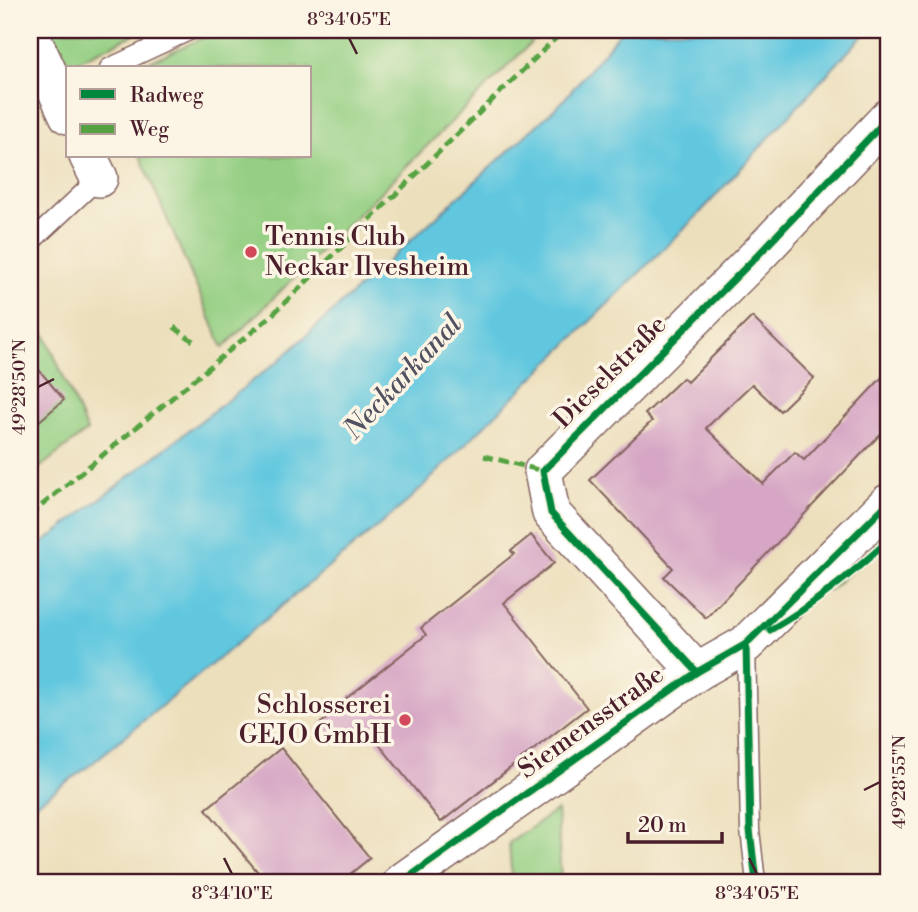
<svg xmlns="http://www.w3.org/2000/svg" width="918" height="912" viewBox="0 0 918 912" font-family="'Libre Bodoni',serif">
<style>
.green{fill:#94cf83;stroke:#6f7757;stroke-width:2}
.water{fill:#61c7df;stroke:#567385;stroke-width:2}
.building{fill:#d6a6c4}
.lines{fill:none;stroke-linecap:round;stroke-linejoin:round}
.service-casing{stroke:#83625e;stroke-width:21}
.minor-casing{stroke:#83625e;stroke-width:40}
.service{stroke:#fff;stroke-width:18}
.minor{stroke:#fff;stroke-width:37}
.quiet{stroke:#56a243;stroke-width:5;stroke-dasharray:10 5;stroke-linecap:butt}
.cycleway-casing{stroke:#fcf5e5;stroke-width:11}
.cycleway{stroke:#00873e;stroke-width:7}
.ticks{fill:none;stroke:#4a1f2b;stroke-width:2.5}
.poi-dot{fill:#d1495b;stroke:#fcf5e5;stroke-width:2.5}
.labels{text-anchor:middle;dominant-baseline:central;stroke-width:7;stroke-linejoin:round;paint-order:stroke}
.poi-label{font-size:26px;fill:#4a1f2b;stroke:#fcf5e5;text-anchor:start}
.street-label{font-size:26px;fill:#4a1f2b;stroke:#fcf5e5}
.water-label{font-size:28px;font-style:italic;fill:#515161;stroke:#fcf5e5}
.neatline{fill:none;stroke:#4a1f2b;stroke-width:2.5}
.ticks-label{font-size:18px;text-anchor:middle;fill:#4a1f2b}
</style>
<rect width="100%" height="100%" fill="#fcf5e5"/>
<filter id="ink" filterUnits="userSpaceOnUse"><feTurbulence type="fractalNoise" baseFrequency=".0143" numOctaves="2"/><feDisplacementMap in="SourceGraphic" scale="14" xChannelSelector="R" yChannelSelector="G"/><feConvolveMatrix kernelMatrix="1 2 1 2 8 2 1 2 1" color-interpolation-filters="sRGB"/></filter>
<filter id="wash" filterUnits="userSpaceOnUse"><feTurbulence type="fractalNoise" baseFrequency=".00686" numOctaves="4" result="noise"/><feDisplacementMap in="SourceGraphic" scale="28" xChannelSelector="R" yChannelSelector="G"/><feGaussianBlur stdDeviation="1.57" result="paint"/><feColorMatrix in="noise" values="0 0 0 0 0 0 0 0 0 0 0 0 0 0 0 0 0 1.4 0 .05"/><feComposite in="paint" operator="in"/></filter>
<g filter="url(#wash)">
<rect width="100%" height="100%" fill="#ecdfbc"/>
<g class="green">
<path d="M 50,30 L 143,30 L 68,66 Z"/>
<path d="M 221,30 L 544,30 L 223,348 L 140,156 L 310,156 L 310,68 L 134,68 Z"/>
<path d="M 30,300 L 87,431 L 30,475 Z"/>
<path d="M 888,527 L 888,537 L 830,590 L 826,590 Z"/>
<path d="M 557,810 L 561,882 L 512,882 L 509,843 Z"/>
</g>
<path class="water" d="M 622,30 L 868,30 L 698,215 L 406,503 L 89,766 L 30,808 L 30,553 L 282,358 L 562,102 Z"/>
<g id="blocks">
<g class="building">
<path d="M 752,317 L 814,378 L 780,411 L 752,384 L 706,428 L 763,484 L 795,452 L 804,460 L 888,371 L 888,426 L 706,618 L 664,577 L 673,568 L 590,480 L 652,421 L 645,414 L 683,378 L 687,382 Z"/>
<path d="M 30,359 L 64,400 L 30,429 Z"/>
<path d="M 531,535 L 554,563 L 504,603 L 587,708 L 441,822 L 375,739 L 373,740 L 364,728 L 340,747 L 321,723 L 345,705 L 343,701 L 426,635 L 421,628 L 514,554 L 511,551 Z"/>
<path d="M 281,748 L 370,858 L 340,882 L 266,882 L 206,809 Z"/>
</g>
</g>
</g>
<g filter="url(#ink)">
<use href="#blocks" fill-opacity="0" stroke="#83625e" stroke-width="2"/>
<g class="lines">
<g class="service-casing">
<g id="service">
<path d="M 109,68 L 191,30"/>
<path d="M 34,239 L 99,178"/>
<path d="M 746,644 L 750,830 L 756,882"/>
</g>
</g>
<g class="minor-casing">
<g id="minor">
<path d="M 30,34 L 68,115"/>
<path d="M 88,156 L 99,178"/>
<path d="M 697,672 L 551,513 L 543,471 L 759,254 L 888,118"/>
<path d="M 402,882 L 697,672 L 746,644 L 888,503"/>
</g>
</g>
<use href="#service" class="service"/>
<use href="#minor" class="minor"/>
<g class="quiet">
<path d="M 30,242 L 34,239"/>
<path d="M 174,327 L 193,341"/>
<path d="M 484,456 L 543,471"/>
<path d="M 30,515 L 270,317 L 564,30"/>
</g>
<g class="cycleway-casing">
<g id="cycleway">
<path d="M 770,630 C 815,604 850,575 888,541"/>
<path d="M 746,644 L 750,830 L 756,882"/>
<path d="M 697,672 L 551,513 L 543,471 L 759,254 L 888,118"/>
<path d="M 402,882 L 697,672 L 746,644 L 888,503"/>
</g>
</g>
<use href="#cycleway" class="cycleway"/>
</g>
</g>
<path class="ticks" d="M 349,38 L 357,54M 38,387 L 54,379M 864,790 L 880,782M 224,858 L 232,874M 749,858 L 757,874"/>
<g class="poi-dot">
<circle cx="251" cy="252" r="7"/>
<circle cx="405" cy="720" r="7"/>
</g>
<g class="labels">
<g class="poi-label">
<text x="265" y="237">Tennis Club<tspan x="265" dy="30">Neckar Ilvesheim</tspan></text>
<text x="391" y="705" text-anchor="end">Schlosserei<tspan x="391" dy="30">GEJO GmbH</tspan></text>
</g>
<g class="street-label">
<text transform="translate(610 372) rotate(-45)">Dieselstraße</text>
<text transform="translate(591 722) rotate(-36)">Siemensstraße</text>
</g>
<g class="water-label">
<text transform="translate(403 377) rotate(-47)">Neckarkanal</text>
</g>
</g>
<rect width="918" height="912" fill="none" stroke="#fcf5e5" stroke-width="77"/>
<rect x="66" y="66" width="245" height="91" fill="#fcf5e5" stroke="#b59f9b" stroke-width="2"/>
<rect x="80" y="89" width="35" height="10" fill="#00873e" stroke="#b59f9b" stroke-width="2"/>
<text x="130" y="102" font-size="21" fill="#4a1f2b">Radweg</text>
<rect x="80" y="124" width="35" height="10" fill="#56a243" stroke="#b59f9b" stroke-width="2"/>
<text x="130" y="136" font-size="21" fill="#4a1f2b">Weg</text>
<path d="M628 832v10h94v-10" fill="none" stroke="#4a1f2b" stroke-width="3.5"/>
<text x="638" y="832" font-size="21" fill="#4a1f2b" stroke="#fcf5e5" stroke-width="5" paint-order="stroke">20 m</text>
<rect x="38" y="38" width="842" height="836" class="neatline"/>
<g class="ticks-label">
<text x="349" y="25">8°34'05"E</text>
<text transform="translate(19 387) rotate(-90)" y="6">49°28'50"N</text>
<text transform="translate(899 782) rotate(-90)" y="6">49°28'55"N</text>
<text x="232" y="899">8°34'10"E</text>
<text x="757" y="899">8°34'05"E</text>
</g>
</svg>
